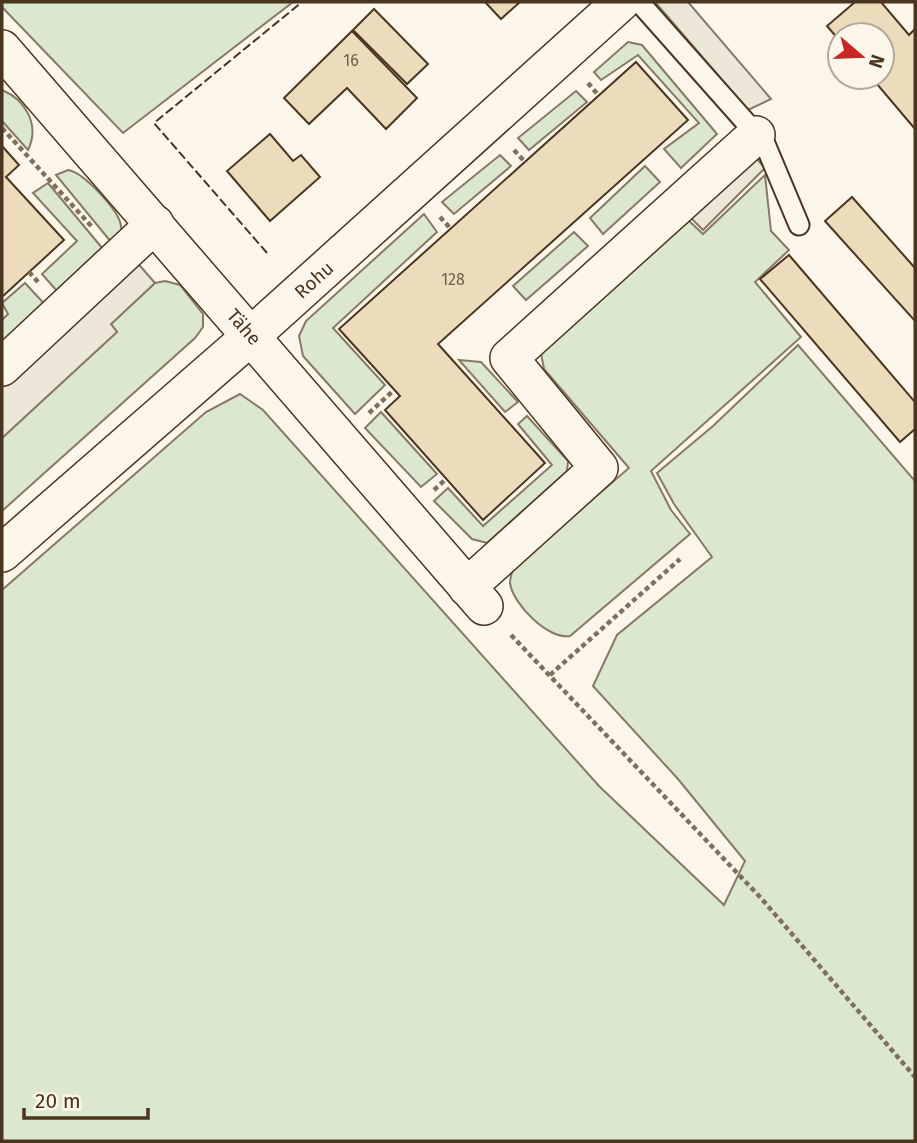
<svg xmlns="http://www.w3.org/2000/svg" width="917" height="1143" viewBox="0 0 917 1143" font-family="'Fira Sans',sans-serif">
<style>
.green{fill:#dce7d0;stroke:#887966;stroke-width:2}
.parking{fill:#ede7d9;stroke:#887966;stroke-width:2}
.building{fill:#ecdcbc;stroke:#4a3520;stroke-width:2}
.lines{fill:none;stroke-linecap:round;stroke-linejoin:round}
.lane-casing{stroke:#4a3520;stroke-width:23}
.street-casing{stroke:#4a3520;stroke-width:40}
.path{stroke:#7f6f5c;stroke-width:4.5;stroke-dasharray:5 3.5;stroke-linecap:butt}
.lane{stroke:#fbf6e9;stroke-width:19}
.street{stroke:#fbf6e9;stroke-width:37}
.fence{stroke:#4a3520;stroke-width:2;stroke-dasharray:9 3.5;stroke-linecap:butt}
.labels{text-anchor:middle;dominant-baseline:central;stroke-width:5;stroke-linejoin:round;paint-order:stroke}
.number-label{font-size:16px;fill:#725f47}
.street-label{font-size:19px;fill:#4a3520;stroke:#fbf6e9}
</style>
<rect width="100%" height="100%" fill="#fbf6e9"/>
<g class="green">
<path d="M 2,2 L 293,2 L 123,133 L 2,7 Z"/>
<path d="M 628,42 L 642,45 L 717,134 L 681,168 L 664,149 L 699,123 L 638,55 L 601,80 L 594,72 Z"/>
<path d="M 2,90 C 26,100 40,125 28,150 L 2,121 Z"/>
<path d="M 576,91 L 587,102 L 529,150 L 518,138 Z"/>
<path d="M 500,155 L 511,166 L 454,214 L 442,202 Z"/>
<path d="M 645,166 L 660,182 L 603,234 L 590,218 Z"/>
<path d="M 68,170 C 83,172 119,210 121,226 C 123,234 119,241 116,248 L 56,175 Z"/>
<path d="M 765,175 L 771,231 L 789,250 L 755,282 L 801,337 L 651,471 L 671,510 L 690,534 L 570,636 C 549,640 513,605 510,583 C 510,578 512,572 514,567 L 629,468 L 544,369 L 541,353 L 686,218 L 703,234 Z"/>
<path d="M 48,183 L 108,255 L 64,299 L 42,274 L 77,241 L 33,193 Z"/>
<path d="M 424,214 L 437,232 L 333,328 L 385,385 L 355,414 L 303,356 L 299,336 L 306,321 Z"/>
<path d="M 574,232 L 588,246 L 526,300 L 513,286 Z"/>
<path d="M 165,281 L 180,285 L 203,314 L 203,327 L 195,338 L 2,511 L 2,438 L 117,332 L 111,324 L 155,283 Z"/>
<path d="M 25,283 L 51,311 L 2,356 L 2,320 L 8,314 L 2,303 Z"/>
<path d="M 798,345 L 915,481 L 915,1141 L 2,1141 L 2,590 L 206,412 L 240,394 L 263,410 L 599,786 L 724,905 L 745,861 L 678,779 L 593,686 L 617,635 L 712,557 L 674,504 L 657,473 L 713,426 Z"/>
<path d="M 459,360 L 481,362 L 518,402 L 505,412 Z"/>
<path d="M 381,412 L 437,474 L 421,487 L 365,428 Z"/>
<path d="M 527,416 L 568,461 L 567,471 L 487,543 L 472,539 L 434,501 L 448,488 L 483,526 L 552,465 L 518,424 Z"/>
</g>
<g class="parking">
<path d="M 655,2 L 688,2 L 771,99 L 748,110 Z"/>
<path d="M 748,149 L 765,168 L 703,230 L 685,212 Z"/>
<path d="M 134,259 L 155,283 L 111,324 L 117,332 L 2,438 L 2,383 Z"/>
</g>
<g class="building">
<path d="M 485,2 L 520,2 L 501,19 Z"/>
<path d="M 855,2 L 881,2 L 909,35 L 915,29 L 915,129 L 871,77 L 882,77 L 882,35 L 840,35 L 840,41 L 827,26 Z"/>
<path d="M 374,9 L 428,64 L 407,84 L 353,30 Z"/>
<path d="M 352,31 L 417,98 L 386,129 L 347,88 L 309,124 L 284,98 Z"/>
<path d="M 636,62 L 688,120 L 438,344 L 545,463 L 483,520 L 385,410 L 400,396 L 339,329 Z"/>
<path d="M 270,134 L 293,161 L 301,155 L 320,177 L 270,221 L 227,171 Z"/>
<path d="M 2,146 L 19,165 L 6,177 L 64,240 L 2,297 Z"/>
<path d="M 852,197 L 915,268 L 915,321 L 825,221 Z"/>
<path d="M 789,255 L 915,402 L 915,429 L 900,442 L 760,279 Z"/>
</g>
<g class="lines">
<g class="lane-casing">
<path id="lane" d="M 639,2 L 765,144 L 799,225"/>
</g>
<g class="street-casing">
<g id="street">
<path d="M 2,49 L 484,606"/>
<path d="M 2,367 L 155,224"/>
<path d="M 2,553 L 251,336 L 621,2"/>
<path d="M 467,587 L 599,468 L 509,358 L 756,135"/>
</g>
</g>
<g class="path">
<path d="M 588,83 L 599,96"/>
<path d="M 2,128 L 93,228"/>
<path d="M 514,150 L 525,162"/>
<path d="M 440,217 L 451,229"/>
<path d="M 29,272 L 38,282"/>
<path d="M 369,413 L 394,390"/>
<path d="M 434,490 L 446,479"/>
<path d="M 511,635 L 761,898 L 915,1077"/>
<path d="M 550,675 L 680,559"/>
</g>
<use href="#lane" class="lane"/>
<use href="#street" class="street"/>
<path class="fence" d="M 267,253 L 154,123 L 302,2"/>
</g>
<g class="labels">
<g class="number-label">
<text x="351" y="60">16</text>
<text x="453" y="279">128</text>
</g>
<g class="street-label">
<text transform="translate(314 280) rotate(-42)">Rohu</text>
<text transform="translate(244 327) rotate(49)">Tähe</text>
</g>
</g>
<rect width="917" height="1143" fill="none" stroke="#4a3520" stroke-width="7"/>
<g transform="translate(861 56) rotate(109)"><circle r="33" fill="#fbf6e9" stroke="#b4a999" stroke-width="2"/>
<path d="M0-5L12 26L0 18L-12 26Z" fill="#c62828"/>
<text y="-10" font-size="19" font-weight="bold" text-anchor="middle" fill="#4a3520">N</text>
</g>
<path d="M24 1108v10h124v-10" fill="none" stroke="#4a3520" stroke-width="3.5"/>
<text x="35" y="1108" font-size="21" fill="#4a3520" stroke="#fbf6e9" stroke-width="5" paint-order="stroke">20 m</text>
</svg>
